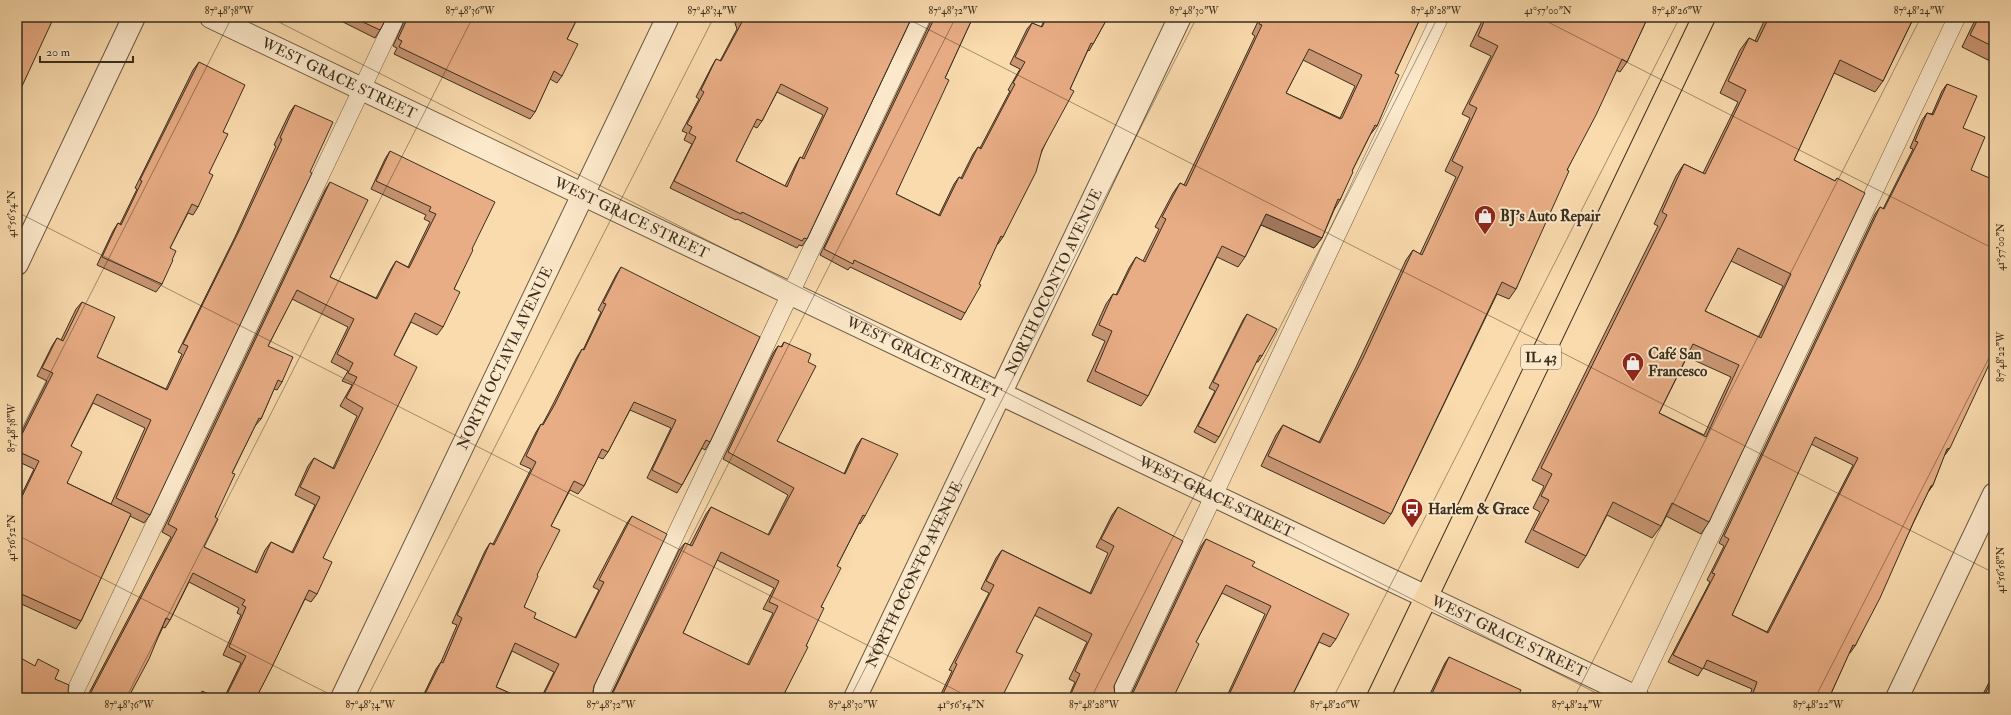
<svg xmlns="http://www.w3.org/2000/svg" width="2011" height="715" viewBox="0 0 2011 715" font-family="'IM FELL Double Pica',serif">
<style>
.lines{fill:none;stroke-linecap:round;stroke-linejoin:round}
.lane-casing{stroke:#695942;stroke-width:18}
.street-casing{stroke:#695942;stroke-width:24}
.primary-casing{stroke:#392e1e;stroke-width:24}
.lane{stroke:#fce8ca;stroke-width:17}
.street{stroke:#fce8ca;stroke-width:22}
.primary{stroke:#fadbae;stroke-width:22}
.wall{fill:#c89572;stroke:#392e1e;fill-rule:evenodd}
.shaded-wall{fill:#a3795d;stroke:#392e1e}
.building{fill:#e9ad85;stroke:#392e1e;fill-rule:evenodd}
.ticks{fill:none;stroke:#392e1e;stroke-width:1;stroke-opacity:0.45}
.labels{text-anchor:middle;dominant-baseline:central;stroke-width:4;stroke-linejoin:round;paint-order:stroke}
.shield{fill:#fce8ca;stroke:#746652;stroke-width:1}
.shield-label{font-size:14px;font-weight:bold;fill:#392e1e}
.street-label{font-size:15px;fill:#392e1e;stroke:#fce8ca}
.poi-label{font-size:15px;font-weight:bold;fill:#392e1e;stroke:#fce8ca;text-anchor:start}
.neatline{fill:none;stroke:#392e1e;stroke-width:1.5}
.ticks-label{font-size:10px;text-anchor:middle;fill:#392e1e}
</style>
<rect width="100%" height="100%" fill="#fadbae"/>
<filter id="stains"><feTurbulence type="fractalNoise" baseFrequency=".005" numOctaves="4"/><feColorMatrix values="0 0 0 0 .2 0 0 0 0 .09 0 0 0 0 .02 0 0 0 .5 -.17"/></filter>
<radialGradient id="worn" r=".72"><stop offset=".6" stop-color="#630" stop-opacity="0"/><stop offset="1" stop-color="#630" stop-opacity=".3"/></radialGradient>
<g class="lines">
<g class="lane-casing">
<g id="lane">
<path d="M 72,698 L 396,17"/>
<path d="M 598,698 L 922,17"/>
<path d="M 1118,698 L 1440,17"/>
<path d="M 1634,698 L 1957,17"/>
</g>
</g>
<g class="street-casing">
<g id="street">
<path id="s1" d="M 211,17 L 1638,698"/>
<path d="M 17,264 L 134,17"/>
<path id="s2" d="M 342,698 L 668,17"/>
<path id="s3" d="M 855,698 L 1180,17"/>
<path d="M 1897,698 L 1994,494"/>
</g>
</g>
<g class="primary-casing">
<path id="primary" d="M 1378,698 L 1704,17"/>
</g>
<use href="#lane" class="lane"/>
<use href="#street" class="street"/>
<use href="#primary" class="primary"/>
</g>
<g class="wall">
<path d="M 340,17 L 387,17 L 380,30 L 375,38 L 339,20 Z"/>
<path d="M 406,17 L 522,17 L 526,19 L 526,17 L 578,17 L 567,39 L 562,76 L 557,83 L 550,79 L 535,112 L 530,119 L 394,54 L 397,48 L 393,46 Z"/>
<path d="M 735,17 L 912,17 L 807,239 L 802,246 L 799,245 L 797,248 L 737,219 L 736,220 L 670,188 L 692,144 L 684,140 L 687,133 L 682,131 L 699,99 L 696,97 L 712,66 L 716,59 L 720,61 L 737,29 L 734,20 ZM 777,92 L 823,115 L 802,158 L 800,157 L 796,164 L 785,186 L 736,161 L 753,126 L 757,128 L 762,121 Z"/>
<path d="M 931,17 L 973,17 L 945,78 L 896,194 L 939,215 L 954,184 L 959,177 L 961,178 L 973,154 L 978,147 L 980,148 L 1010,91 L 1008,90 L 1020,69 L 1010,64 L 1027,29 L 1032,23 L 1041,27 L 1046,17 L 1108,17 L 1093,44 L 1089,51 L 1088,50 L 1070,89 L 1003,237 L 998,244 L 997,244 L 965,313 L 961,320 L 850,267 L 848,270 L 820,255 L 931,21 Z"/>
<path d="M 1260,17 L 1421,17 L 1395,73 L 1377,126 L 1370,135 L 1352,171 L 1340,200 L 1334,210 L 1322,238 L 1314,248 L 1261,225 L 1245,257 L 1238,267 L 1217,257 L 1148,396 L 1141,406 L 1087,381 L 1105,341 L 1092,335 L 1106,304 L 1113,294 L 1116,295 L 1129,268 L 1136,257 L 1143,261 L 1159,229 L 1155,227 L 1173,193 L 1180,183 L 1184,185 L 1255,36 L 1252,34 ZM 1303,60 L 1355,86 L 1340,118 L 1286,93 Z"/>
<path d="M 1484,17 L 1648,17 L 1627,62 L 1620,72 L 1616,70 L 1567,170 L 1516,289 L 1509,299 L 1497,294 L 1391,514 L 1384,524 L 1261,466 L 1276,435 L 1283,425 L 1319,442 L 1356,367 L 1406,260 L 1413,250 L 1420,254 L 1456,177 L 1445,171 L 1470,118 L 1462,114 L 1491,56 L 1470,46 Z"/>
<path d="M 1766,17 L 1914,17 L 1883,81 L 1875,92 L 1834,73 L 1794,160 L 1835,181 L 1837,178 L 1709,522 L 1701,534 L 1666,516 L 1661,526 L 1652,538 L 1607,515 L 1586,556 L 1578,568 L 1525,542 L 1540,512 L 1533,508 L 1544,486 L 1532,480 L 1658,226 L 1654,224 L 1676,176 L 1684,164 L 1703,173 L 1738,102 L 1720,93 L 1740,50 L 1749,38 L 1755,41 ZM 1731,261 L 1783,286 L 1759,337 L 1705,311 ZM 1687,357 L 1731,377 L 1704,435 L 1659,413 Z"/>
<path d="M 1977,17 L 1994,17 L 1994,63 L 1962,47 L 1975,20 Z"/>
<path d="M 199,62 L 223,132 L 209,173 L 198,207 L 193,215 L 188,213 L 170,248 L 162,284 L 156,292 L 97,265 L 113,231 L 118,223 L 120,224 L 137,189 L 135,188 L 193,70 Z"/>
<path d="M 1947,84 L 1963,128 L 1971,170 L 1989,336 L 1933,485 L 1928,492 L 1855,646 L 1850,653 L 1849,653 L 1829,698 L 1749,698 L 1752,689 L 1703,668 L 1698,676 L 1668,662 L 1710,582 L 1707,580 L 1724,546 L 1719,543 L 1875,214 L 1880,207 L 1883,209 L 1913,149 L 1910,148 L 1922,120 L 1927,113 L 1932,114 L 1942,91 ZM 1811,444 L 1853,465 L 1767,632 L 1732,615 Z"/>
<path d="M 295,105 L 150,515 L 144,523 L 130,516 L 81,621 L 76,629 L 17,602 L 17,504 L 34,469 L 17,461 L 17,441 L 47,381 L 37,376 L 52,346 L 57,338 L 61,340 L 76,309 L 82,302 L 97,357 L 166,389 L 182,354 L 178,352 L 235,237 L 276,146 L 274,145 L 290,112 ZM 93,403 L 145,428 L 111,504 L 67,483 L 71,446 Z"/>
<path d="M 390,151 L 472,249 L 454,289 L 443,327 L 437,335 L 411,322 L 394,355 L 323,558 L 317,594 L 311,602 L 305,599 L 256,698 L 224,698 L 241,663 L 223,655 L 241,615 L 237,613 L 239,608 L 189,582 L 170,620 L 165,628 L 163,627 L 128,698 L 81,698 L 88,695 L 171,537 L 162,532 L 325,190 L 330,182 L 330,277 L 376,298 L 391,269 L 396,261 L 408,267 L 430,222 L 424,219 L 426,215 L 371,189 L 385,159 ZM 292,299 L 348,327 L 331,362 L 348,371 L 342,381 L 352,385 L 340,406 L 357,416 L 333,468 L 314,458 L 308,466 L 295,495 L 315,505 L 292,552 L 271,542 L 265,550 L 255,572 L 204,547 L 232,473 L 255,426 L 261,419 L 274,389 L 277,390 L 282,382 L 268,346 Z"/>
<path d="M 621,267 L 710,442 L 705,450 L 702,448 L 682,485 L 677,493 L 647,478 L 671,428 L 630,410 L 608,452 L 603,459 L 598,457 L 584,486 L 578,494 L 570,490 L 551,526 L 537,575 L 524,607 L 534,618 L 575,638 L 599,590 L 593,587 L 627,523 L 632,516 L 594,686 L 593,692 L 598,698 L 541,698 L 554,672 L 512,651 L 496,687 L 521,698 L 422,698 L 436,669 L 441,662 L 457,625 L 452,623 L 485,551 L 490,543 L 493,544 L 531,469 L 520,464 L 536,432 L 541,424 L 542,425 L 549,412 L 577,357 L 582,349 L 583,350 L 601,312 L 598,310 L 616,275 Z"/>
<path d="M 1247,314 L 1262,356 L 1258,362 L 1256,362 L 1219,437 L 1215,443 L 1194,432 L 1215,391 L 1209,388 L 1243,320 Z"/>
<path d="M 784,342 L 777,441 L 844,474 L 857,445 L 862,438 L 865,516 L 860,524 L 859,523 L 837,566 L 806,646 L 782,698 L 610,697 L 679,550 L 685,543 L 690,545 L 706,514 L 711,507 L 768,535 L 788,495 L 723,459 L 773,353 L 778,346 L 781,347 ZM 717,560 L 774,588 L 763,609 L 773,613 L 747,665 L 683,633 Z"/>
<path d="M 1118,507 L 1114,686 L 1115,696 L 1118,698 L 1068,698 L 1075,682 L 1069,679 L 1087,642 L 1034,615 L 1016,652 L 1004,693 L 1007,698 L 939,698 L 952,671 L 949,670 L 989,593 L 981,589 L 996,558 L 1002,550 L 1090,593 L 1108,553 L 1096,547 L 1112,515 Z"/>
<path d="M 1206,539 L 1252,566 L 1336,639 L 1330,647 L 1319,642 L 1291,698 L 1226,698 L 1265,614 L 1222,593 L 1196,642 L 1129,698 L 1201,546 Z"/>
<path d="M 1449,657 L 1517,698 L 1428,698 L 1445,663 Z"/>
<path d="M 1994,673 L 1994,698 L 1981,698 Z"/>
</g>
<g class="shaded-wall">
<path d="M 1266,214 L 1322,238 L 1314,248 L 1259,224 Z"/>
<path d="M 1950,448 L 1945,455 L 1942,456 L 1947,449 Z"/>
<path d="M 1933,485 L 1928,492 L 1926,493 L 1931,486 Z"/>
<path d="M 1752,696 L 1758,698 L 1751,698 Z"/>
</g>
<g class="building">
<path d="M 17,17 L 54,17 L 17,97 Z"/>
<path d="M 352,17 L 387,17 L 380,30 Z"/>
<path d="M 408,17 L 522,17 L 527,19 L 528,17 L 578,17 L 567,39 L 578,44 L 562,76 L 554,71 L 535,112 L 399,47 L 402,41 L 398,39 Z"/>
<path d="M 740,17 L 912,17 L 807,239 L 804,238 L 802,241 L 742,212 L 741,214 L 674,181 L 696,137 L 689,133 L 692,127 L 687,124 L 704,92 L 701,90 L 716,59 L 721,61 L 742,22 ZM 781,84 L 828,108 L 804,159 L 800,157 L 787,187 L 736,161 L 757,119 L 762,121 Z"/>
<path d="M 935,17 L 973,17 L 945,78 L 949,80 L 896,194 L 940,216 L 959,177 L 962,179 L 978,147 L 981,149 L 1015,84 L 1013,83 L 1025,62 L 1015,57 L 1032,23 L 1042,27 L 1047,17 L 1108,17 L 1093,44 L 1091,43 L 1070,89 L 1074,91 L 1042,150 L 1036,172 L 1003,237 L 1001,236 L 979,284 L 981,285 L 965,313 L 854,260 L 853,264 L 824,249 Z"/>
<path d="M 1262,17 L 1421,17 L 1395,73 L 1399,75 L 1377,126 L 1375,125 L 1352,171 L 1353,172 L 1340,200 L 1338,199 L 1322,238 L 1266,214 L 1245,257 L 1222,246 L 1148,396 L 1095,371 L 1112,331 L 1099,325 L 1113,294 L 1117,295 L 1136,257 L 1145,262 L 1166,219 L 1162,217 L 1180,183 L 1186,186 L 1262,25 L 1259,24 ZM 1309,49 L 1362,75 L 1342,118 L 1340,119 L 1286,93 Z"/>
<path d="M 1486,17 L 1648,17 L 1627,62 L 1622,59 L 1596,115 L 1567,170 L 1569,171 L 1516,289 L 1502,282 L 1391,514 L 1268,456 L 1283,425 L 1320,443 L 1364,356 L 1413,250 L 1422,255 L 1463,167 L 1452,161 L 1477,108 L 1469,104 L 1498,46 L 1478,36 Z"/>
<path d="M 1769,17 L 1914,17 L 1883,81 L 1840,60 L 1794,160 L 1835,181 L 1837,178 L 1865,193 L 1709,522 L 1672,503 L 1661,526 L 1613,502 L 1586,556 L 1533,530 L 1549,500 L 1541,496 L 1552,474 L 1541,468 L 1667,215 L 1662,212 L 1684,164 L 1705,174 L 1746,90 L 1728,81 L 1749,38 L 1757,42 ZM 1738,248 L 1791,274 L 1761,338 L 1705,311 ZM 1693,344 L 1739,365 L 1706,437 L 1659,413 Z"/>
<path d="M 1979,17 L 1994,17 L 1994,47 L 1970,35 Z"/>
<path d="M 199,62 L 245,85 L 223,132 L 228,134 L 209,173 L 213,175 L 198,207 L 192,204 L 170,248 L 176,251 L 172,260 L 173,260 L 162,284 L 102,257 L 118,223 L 121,225 L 142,181 L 140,180 Z"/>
<path d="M 1947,84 L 1977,96 L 1963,128 L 1985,137 L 1971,170 L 1994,180 L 1994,327 L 1989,336 L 1994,339 L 1994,342 L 1992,347 L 1994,354 L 1950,448 L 1947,449 L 1933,485 L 1931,486 L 1914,521 L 1880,598 L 1855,646 L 1853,645 L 1829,698 L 1758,698 L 1752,696 L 1757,682 L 1707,660 L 1703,669 L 1673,655 L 1715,574 L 1712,573 L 1729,539 L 1724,536 L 1880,207 L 1884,209 L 1918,142 L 1915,141 L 1927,113 L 1933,115 ZM 1815,437 L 1858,458 L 1768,633 L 1732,615 Z"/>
<path d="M 295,105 L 333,122 L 310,172 L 312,173 L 150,515 L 116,498 L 151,420 L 97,394 L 71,446 L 82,452 L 67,483 L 131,514 L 81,621 L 17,592 L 17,507 L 39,461 L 17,451 L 17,444 L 53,373 L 42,368 L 57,338 L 63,341 L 82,302 L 115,317 L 97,357 L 167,390 L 188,346 L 183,344 L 240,229 L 282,139 L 280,138 Z"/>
<path d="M 390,151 L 495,202 L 472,249 L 473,250 L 454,289 L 460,292 L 443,327 L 415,313 L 394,355 L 417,367 L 323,558 L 332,562 L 317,594 L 309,590 L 272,667 L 256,698 L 225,698 L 246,656 L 229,647 L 246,607 L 242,605 L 245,600 L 193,573 L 170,620 L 166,618 L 149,659 L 128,698 L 81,698 L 87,694 L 89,696 L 177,529 L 168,524 L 330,182 L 368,200 L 330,277 L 377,299 L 396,261 L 409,268 L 436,214 L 429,211 L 431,207 L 376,181 ZM 297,290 L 354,319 L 337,354 L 353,363 L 348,373 L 357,377 L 346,398 L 363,408 L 334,469 L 314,458 L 300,487 L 320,497 L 293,553 L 271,542 L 257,573 L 204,547 L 218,519 L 215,517 L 235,474 L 232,473 L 259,418 L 261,419 L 278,380 L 282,382 L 293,357 L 268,346 Z"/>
<path d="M 621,267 L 760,337 L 710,442 L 706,440 L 682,485 L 652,470 L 676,420 L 634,402 L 608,452 L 602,449 L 584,486 L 574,481 L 551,526 L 560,530 L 537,575 L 538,576 L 524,607 L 536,613 L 534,618 L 576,638 L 604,582 L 599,580 L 632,516 L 667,534 L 594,686 L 593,692 L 598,698 L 542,698 L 559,664 L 515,643 L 496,687 L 521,698 L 423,698 L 441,662 L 443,663 L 462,618 L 457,615 L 490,543 L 494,545 L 536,462 L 526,456 L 541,424 L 543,425 L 555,404 L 582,349 L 584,350 L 606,304 L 603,303 Z"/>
<path d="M 1247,314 L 1277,329 L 1262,356 L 1260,355 L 1219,437 L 1198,426 L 1219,385 L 1213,382 Z"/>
<path d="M 784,342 L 811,354 L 808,362 L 816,366 L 777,441 L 845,474 L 862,438 L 898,454 L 865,516 L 863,515 L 837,566 L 841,568 L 821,607 L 824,608 L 806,646 L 808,647 L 782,698 L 608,698 L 612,695 L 685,543 L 692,546 L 711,507 L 769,535 L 794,488 L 728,452 L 778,346 L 782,347 ZM 721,552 L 779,581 L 769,602 L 778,606 L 749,665 L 683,633 Z"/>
<path d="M 1118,507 L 1183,541 L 1114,686 L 1115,696 L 1118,698 L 1069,698 L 1080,674 L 1075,671 L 1092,634 L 1039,607 L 1016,652 L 1023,655 L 1004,693 L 1008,695 L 1007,698 L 941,698 L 957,664 L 955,663 L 994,585 L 986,581 L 1002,550 L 1091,594 L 1114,546 L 1101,539 Z"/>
<path d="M 1206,539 L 1255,562 L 1252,566 L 1349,614 L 1336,639 L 1323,633 L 1291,698 L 1229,698 L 1228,697 L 1271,606 L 1226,585 L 1196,642 L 1199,644 L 1173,698 L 1129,698 L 1132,695 Z"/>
<path d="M 17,656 L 35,666 L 38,659 L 59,670 L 55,679 L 69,685 L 68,691 L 72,698 L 17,698 Z"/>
<path d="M 1449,657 L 1521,690 L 1517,698 L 1430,698 Z"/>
<path d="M 1994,676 L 1994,698 L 1983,698 Z"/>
<path d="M 202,691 L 218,698 L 199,698 Z"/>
</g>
<path class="ticks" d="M 269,17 L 1606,698M 904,17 L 1994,573M 1538,17 L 1994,249M 17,212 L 971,698M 17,438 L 232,17M 17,535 L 337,698M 126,698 L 473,17M 367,698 L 714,17M 609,698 L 956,17M 850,698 L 1197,17M 1091,698 L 1438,17M 1333,698 L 1680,17M 1574,698 L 1921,17M 1815,698 L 1994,348"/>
<defs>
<g id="shop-pin" transform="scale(1.15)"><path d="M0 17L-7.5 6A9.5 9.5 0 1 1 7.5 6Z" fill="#8f2418" stroke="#fce8ca"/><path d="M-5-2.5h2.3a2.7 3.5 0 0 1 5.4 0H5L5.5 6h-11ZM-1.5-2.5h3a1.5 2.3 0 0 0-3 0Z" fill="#fff"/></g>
<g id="bus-pin" transform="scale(1.15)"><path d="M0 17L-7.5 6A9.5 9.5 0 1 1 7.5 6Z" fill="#8f2418" stroke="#fce8ca"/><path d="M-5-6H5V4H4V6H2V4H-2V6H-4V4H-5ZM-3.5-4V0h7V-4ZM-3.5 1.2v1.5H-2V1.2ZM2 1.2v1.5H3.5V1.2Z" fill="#fff"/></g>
</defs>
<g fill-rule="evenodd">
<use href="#shop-pin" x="1485" y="216"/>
<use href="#shop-pin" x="1633" y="363"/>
<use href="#bus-pin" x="1412" y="509"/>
</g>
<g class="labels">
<rect class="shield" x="1521" y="345" width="40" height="24" rx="3"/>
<g class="shield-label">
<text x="1541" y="357">IL 43</text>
</g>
<g class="street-label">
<text stroke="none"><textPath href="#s1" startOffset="142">WEST GRACE STREET</textPath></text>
<text stroke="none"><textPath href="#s1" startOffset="466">WEST GRACE STREET</textPath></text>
<text stroke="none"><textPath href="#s3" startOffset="461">NORTH OCONTO AVENUE</textPath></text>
<text stroke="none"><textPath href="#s2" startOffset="377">NORTH OCTAVIA AVENUE</textPath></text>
<text stroke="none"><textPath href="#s1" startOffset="790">WEST GRACE STREET</textPath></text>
<text stroke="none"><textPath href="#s1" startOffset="1114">WEST GRACE STREET</textPath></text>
<text stroke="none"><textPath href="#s3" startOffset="137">NORTH OCONTO AVENUE</textPath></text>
<text stroke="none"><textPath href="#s1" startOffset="1438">WEST GRACE STREET</textPath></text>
</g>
<g class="poi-label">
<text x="1500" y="216">BJ's Auto Repair</text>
<text x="1648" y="354">Café San<tspan x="1648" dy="17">Francesco</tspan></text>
<text x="1428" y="509">Harlem &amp; Grace</text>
</g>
</g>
<rect width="2011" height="715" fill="none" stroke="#fadbae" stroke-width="44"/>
<path d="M40 56v6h93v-6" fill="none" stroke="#392e1e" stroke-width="2"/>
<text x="46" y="56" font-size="12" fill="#392e1e" stroke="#fce8ca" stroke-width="3" paint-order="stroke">20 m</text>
<rect x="22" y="22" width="1967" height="671" class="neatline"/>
<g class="ticks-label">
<text x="229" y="14">87°48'38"W</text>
<text x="470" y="14">87°48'36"W</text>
<text x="712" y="14">87°48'34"W</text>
<text x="953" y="14">87°48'32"W</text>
<text x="1194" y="14">87°48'30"W</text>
<text x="1436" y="14">87°48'28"W</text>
<text x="1548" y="14">41°57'00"N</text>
<text x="1677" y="14">87°48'26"W</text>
<text x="1919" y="14">87°48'24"W</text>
<text transform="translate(11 214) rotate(-90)" y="4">41°56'54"N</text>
<text transform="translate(2000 247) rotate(-90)" y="4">41°57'00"N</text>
<text transform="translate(2000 357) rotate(-90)" y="4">87°48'22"W</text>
<text transform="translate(11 428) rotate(-90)" y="4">87°48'38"W</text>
<text transform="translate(11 538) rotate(-90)" y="4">41°56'52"N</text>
<text transform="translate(2000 570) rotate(-90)" y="4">41°56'58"N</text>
<text x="129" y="708">87°48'36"W</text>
<text x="370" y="708">87°48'34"W</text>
<text x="611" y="708">87°48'32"W</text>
<text x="853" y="708">87°48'30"W</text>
<text x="961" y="708">41°56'54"N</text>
<text x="1094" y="708">87°48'28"W</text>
<text x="1335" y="708">87°48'26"W</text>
<text x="1577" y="708">87°48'24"W</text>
<text x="1818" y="708">87°48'22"W</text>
</g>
<rect width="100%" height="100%" filter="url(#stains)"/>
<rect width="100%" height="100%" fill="url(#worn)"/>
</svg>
